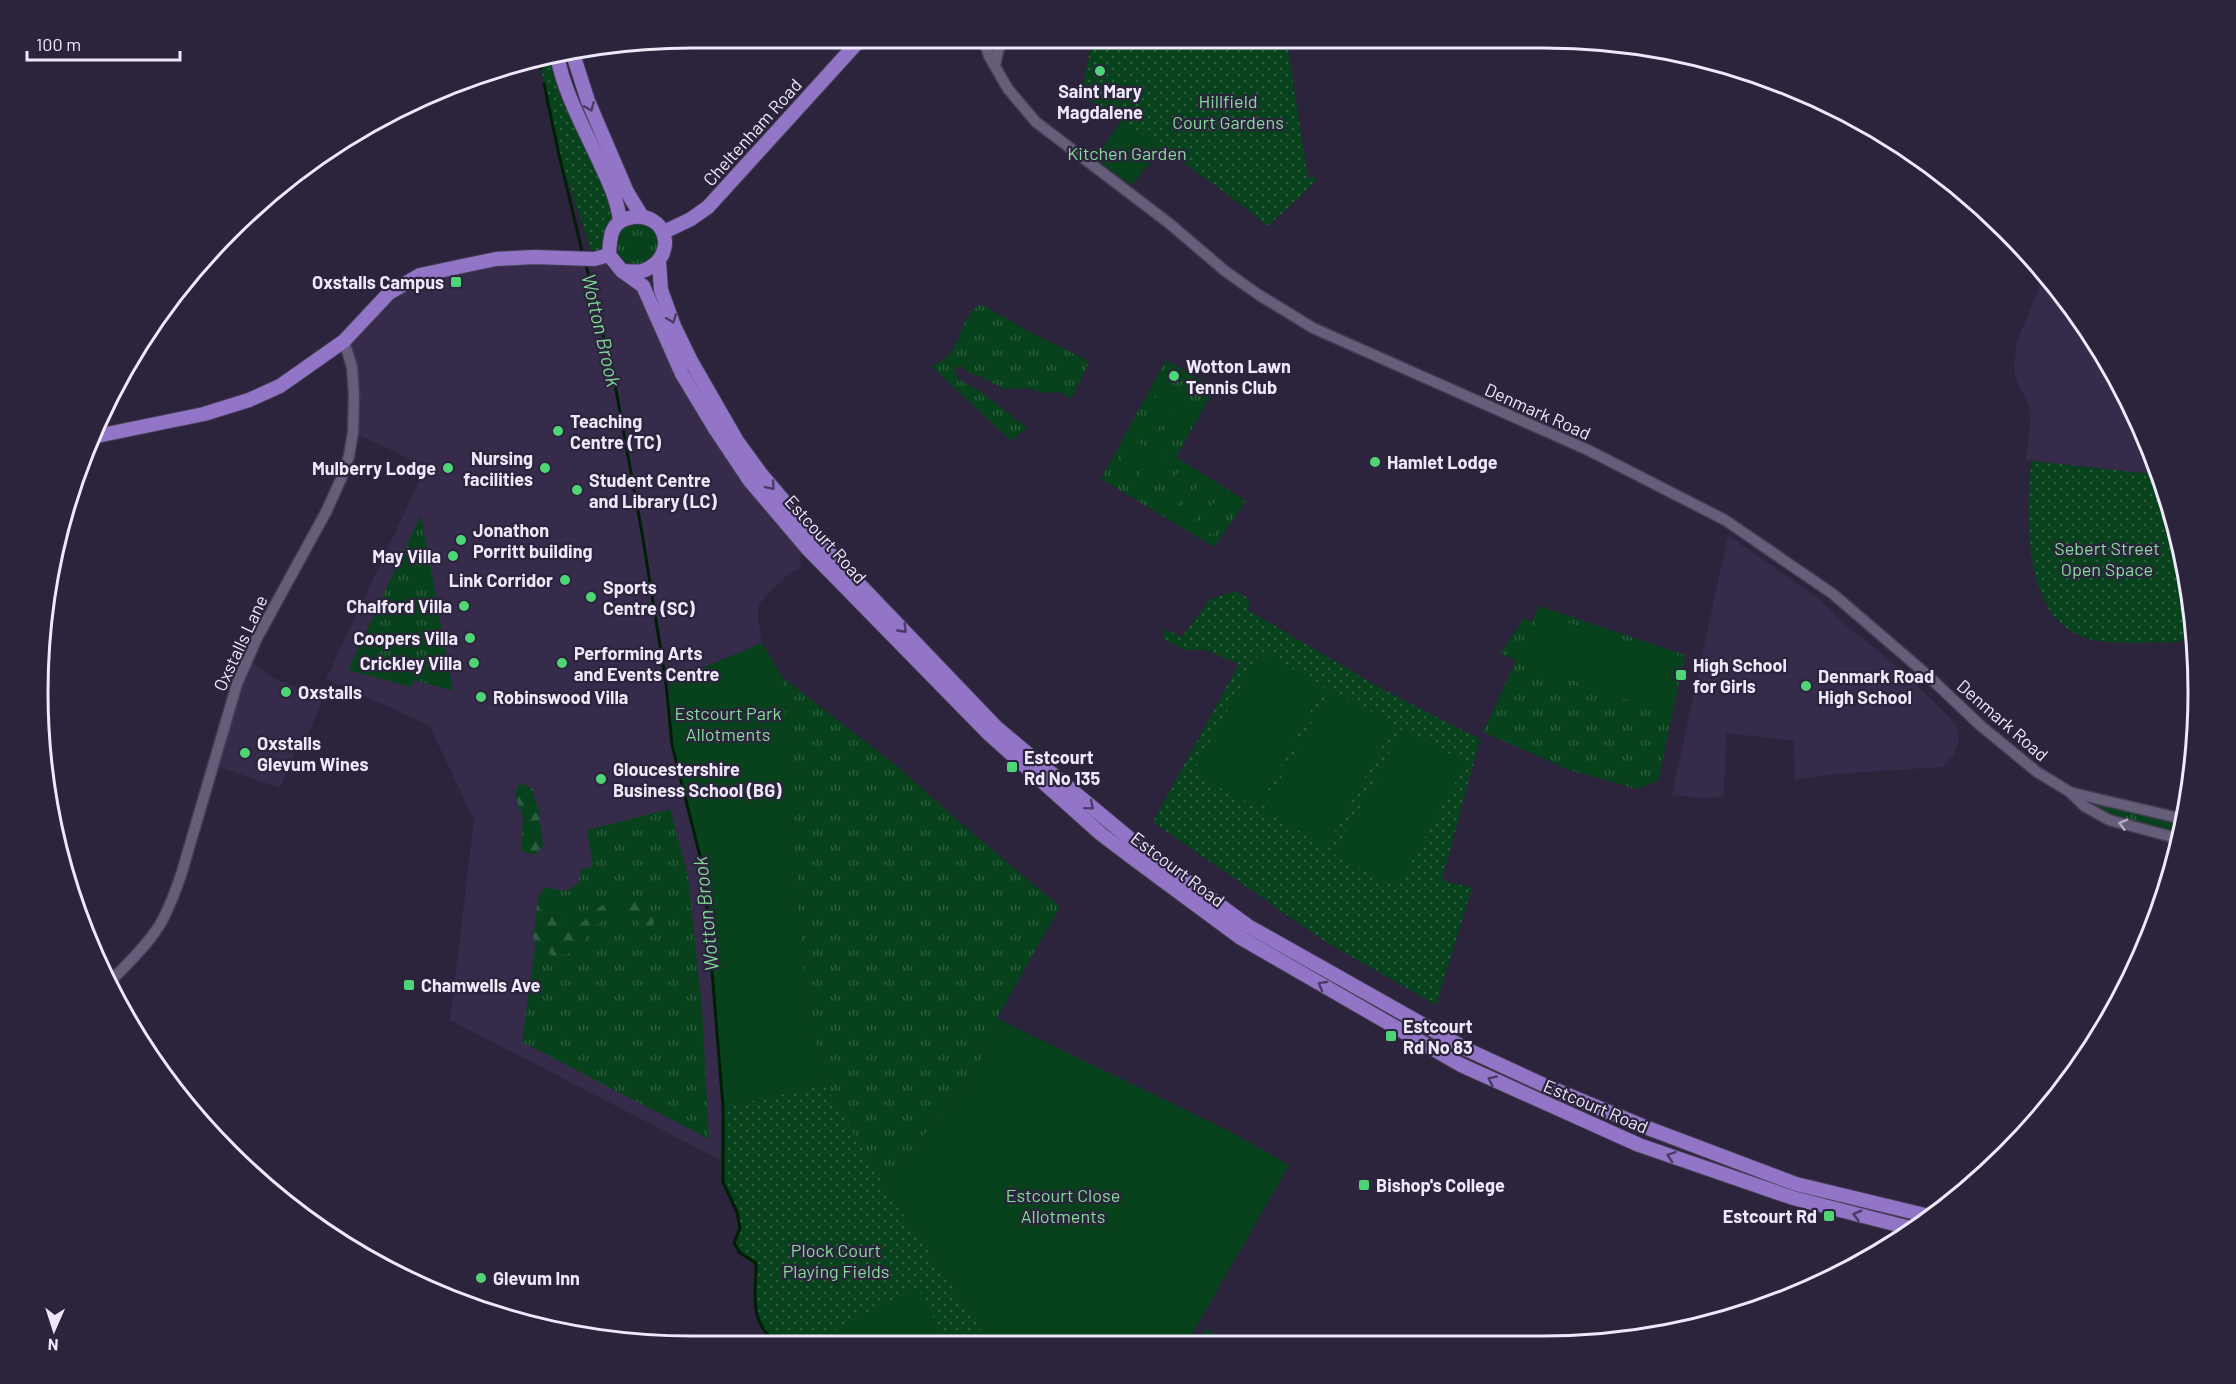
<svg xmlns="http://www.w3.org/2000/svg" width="2236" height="1384" viewBox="0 0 2236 1384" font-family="Barlow,sans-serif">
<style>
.built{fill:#362b4b}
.grass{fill:url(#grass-tufts)}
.forest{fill:url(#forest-firs)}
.park{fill:url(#park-dots)}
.garden{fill:#08421c}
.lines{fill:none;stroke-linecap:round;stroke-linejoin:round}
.stream{stroke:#001e06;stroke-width:3}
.minor-casing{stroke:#443d52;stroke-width:13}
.major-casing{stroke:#443d52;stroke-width:16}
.minor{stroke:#665d7a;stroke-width:10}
.major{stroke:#9275c7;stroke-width:14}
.oneway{stroke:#4b3c66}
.oneway2{stroke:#b1aac0}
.poi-dot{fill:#4ed676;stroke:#2c233c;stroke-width:2}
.labels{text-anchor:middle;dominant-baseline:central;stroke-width:4.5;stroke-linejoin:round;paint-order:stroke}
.poi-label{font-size:18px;font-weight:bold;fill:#eee9fa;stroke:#2c233c;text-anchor:start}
.park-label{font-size:18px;fill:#81dd96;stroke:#2c233c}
.street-label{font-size:18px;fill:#eee9fa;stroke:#2c233c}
.water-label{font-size:20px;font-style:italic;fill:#7dd891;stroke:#2c233c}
.rim{fill:none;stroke:#eee9fa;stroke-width:3}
</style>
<defs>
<pattern id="grass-tufts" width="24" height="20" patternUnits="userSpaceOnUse" patternTransform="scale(1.5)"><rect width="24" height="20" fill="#08421c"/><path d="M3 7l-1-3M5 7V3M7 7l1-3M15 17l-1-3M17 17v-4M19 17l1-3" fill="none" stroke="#2c5d3e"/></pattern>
<pattern id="forest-firs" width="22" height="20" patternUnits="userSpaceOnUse" patternTransform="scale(1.5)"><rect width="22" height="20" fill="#08421c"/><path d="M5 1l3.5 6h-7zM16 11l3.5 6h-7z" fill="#2c5d3e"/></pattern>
<pattern id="park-dots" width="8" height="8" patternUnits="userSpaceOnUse" patternTransform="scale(1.5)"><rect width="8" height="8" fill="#08421c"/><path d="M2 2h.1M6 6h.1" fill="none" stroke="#2c5d3e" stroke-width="1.8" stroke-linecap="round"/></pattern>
</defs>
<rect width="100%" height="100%" fill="#2c233c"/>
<g class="built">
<path d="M 609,255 L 643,286 L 682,374 L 807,548 L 800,556 L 801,567 L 788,575 L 766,595 L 759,605 L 758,617 L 762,643 L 669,682 L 672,745 L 704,872 L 723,1107 L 722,1161 L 450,1020 L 474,820 L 429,725 L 326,679 L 426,467 L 353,432 L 354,396 L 344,341 L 420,275 L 496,259 Z"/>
<path d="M 2043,278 L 2050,280 L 2111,365 L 2161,475 L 2026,460 L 2031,416 L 2028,403 L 2016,380 L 2014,366 L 2017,341 Z"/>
<path d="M 1728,535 L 1818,598 L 1848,627 L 1892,662 L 1942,710 L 1957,726 L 1959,742 L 1953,756 L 1942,767 L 1833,774 L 1795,780 L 1794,741 L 1726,733 L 1724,796 L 1704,798 L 1672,795 Z"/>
<path d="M 247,659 L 273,678 L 323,698 L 306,740 L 300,739 L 280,788 L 213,765 Z"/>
</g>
<g class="grass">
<path d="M 641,215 L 664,232 L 659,262 L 622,271 L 609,255 L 610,233 Z"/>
<path d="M 979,305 L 983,305 L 1028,331 L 1085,359 L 1088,365 L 1071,399 L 1060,392 L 1042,393 L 1028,388 L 1004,389 L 982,377 L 969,373 L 961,366 L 954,368 L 958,379 L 981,392 L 1027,428 L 1011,441 L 931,366 C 964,356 955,323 979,305 Z"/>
<path d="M 1166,360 L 1215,388 L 1176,457 L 1246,501 L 1214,547 L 1101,479 Z"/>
<path d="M 421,515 L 453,691 L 414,680 L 411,687 L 348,670 Z"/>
<path d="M 1539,606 L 1685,655 L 1658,781 L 1637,789 L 1569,770 L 1483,732 L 1516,661 L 1501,653 L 1524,618 L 1532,622 Z"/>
<path d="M 782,677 L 898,767 L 949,813 L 1060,907 L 997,1018 L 1002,1021 L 967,1084 L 883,1184 L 825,1085 L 804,981 Z"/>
<path d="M 2070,792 L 2183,819 L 2180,839 L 2109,820 Z"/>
<path d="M 670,809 L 688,876 L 702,1008 L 709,1139 L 522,1042 L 543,887 L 566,891 L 578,884 L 581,870 L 593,866 L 587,830 Z"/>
</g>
<g class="forest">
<path d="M 520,783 L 532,788 L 539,813 L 543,846 L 534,855 L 521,851 L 523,819 L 515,794 Z"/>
<path d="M 539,893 L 551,900 L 563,920 L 583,922 C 602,903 608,899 634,900 L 654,919 L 653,930 L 644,931 L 632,912 L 611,913 L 595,927 L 575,951 L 556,958 L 543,950 L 533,938 Z"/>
</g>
<g class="park">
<path d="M 1132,43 L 1287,43 L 1308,178 L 1315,177 L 1315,182 L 1268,226 C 1208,178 1146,135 1081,95 L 1091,47 Z"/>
<path d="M 557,55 L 617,201 L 609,255 L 594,259 L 559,155 L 539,59 Z"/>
<path d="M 2031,461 L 2161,475 L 2185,573 L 2188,640 L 2179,639 L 2179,642 C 2152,642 2107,646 2083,637 C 2021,615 2027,514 2031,461 Z"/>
<path d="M 1235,591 L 1250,599 L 1248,610 L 1380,688 L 1480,739 L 1442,880 L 1472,888 L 1436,1005 L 1326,942 L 1153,822 L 1239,664 L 1206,650 L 1186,650 L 1163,639 L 1165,629 L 1182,637 L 1210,599 Z"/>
<path d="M 825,1085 L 883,1184 L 990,1343 L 776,1342 C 748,1321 756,1295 756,1263 L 740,1253 L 734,1243 C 746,1210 729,1209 723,1182 C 718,1163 723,1128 723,1107 Z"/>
</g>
<g class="garden">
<path d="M 1122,120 L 1163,148 L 1131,185 L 1095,159 Z"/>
<path d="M 1159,391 L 1174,400 L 1157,431 L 1142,423 Z"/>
<path d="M 1179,401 L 1194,410 L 1177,441 L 1162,433 Z"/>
<path d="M 1132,439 L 1148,448 L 1130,479 L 1115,471 Z"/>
<path d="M 1153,450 L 1168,459 L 1151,490 L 1135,482 Z"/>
<path d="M 1180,470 L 1195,479 L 1174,510 L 1160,501 Z"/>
<path d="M 1200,483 L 1214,492 L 1193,523 L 1179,513 Z"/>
<path d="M 1219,495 L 1233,504 L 1213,535 L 1199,526 Z"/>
<path d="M 1539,613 L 1682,661 L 1664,712 L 1522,663 Z"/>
<path d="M 762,643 L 782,677 L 804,981 L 825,1085 L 723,1107 L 704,872 L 672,745 L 669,682 Z"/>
<path d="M 1260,651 L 1324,686 L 1258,808 L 1193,773 Z"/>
<path d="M 1330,689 L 1394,724 L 1327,846 L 1263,811 Z"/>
<path d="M 1403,728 L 1466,763 L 1397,888 L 1334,854 Z"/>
<path d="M 1002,1021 L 1229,1131 L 1289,1165 L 1187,1343 L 990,1343 L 883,1184 L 967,1084 Z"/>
<path d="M 918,1287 L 946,1342 L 843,1342 L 836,1328 Z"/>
<path d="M 1206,1329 L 1231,1344 L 1198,1343 Z"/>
</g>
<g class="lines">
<g class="stream">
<path d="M 539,59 L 541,68"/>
<path d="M 544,84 L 559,155 L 583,255"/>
<path d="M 585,261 L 614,379 L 642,533 L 666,683 L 672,745 L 704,872 L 723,1107 L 723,1182 L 737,1212 L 740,1228 L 734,1243 L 740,1253 L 756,1263 C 756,1294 748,1321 776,1342"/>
</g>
<g class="minor-casing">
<g id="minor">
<path d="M 985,43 L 989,56 L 1008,89 L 1036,122 L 1170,224 L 1225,271 L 1259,295 L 1313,328 L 1588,450 L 1725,520 L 1833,594 L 1925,673 L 1981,726 L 2037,772 L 2070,792 L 2084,806 L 2109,820 L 2180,839"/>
<path d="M 995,65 L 1000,43"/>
<path d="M 2073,793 L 2183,819"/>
<path d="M 109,983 C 126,965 145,948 159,926 C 169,910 175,892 181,875 L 237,684 L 257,638 L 326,512 L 341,479 L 349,456 L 353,432 L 354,396 L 352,367 L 344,341"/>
</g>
</g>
<g class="major-casing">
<g id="major">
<path d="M 572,51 L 588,101 L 627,192 L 641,215"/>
<path d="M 557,55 C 564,93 584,128 600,163 C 609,182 617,199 620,220"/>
<path d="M 664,232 L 691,219 L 708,207 L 857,43"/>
<path d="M 659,262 L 661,290 L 674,326 L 691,361 L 737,441 L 761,474 L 817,540 L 997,728 L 1141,848 L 1248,926 L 1468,1050 L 1546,1086 L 1645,1127 L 1796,1184 L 1933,1217"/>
<path d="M 622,271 C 629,271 639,273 645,270 C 679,256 667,209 629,218 C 610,222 610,238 609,255 L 622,271 L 643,286 L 682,374 L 714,427 L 750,481 L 807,548 L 989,734 L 1101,834 L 1134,859 L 1241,938 L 1461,1065 L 1639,1145 L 1793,1198 L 1914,1229"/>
<path d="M 92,437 L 204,414 L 249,400 L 280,386 L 344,341 L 389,293 L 420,275 L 496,259 L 534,257 L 594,259 L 609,255"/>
</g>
</g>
<use href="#minor" class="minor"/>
<use href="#major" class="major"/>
</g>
<defs><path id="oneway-chevron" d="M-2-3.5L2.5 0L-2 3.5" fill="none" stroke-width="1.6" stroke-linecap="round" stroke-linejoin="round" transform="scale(1.5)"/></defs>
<g class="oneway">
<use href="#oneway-chevron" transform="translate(590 107) rotate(67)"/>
<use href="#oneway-chevron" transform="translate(672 319) rotate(69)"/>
<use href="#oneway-chevron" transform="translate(771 486) rotate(50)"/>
<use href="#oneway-chevron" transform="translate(903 629) rotate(46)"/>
<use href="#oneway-chevron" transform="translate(1090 806) rotate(40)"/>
<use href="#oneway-chevron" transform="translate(1322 985) rotate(-150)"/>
<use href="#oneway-chevron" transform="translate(1492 1080) rotate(-155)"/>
<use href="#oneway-chevron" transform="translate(1671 1156) rotate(-161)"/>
<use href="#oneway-chevron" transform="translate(1857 1215) rotate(-165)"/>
</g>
<use class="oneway2" href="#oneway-chevron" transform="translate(2123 824) rotate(-165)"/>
<g class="poi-dot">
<circle cx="1100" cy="71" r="6"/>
<rect x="450" y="276" width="12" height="12" rx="3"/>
<circle cx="1174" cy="376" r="6"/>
<circle cx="558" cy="431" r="6"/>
<circle cx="1375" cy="462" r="6"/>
<circle cx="448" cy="468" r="6"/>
<circle cx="545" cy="468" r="6"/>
<circle cx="577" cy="490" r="6"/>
<circle cx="461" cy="540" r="6"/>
<circle cx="453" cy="556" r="6"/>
<circle cx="565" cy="580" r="6"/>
<circle cx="591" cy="597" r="6"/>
<circle cx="464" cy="606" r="6"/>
<circle cx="470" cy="638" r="6"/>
<circle cx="474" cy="663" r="6"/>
<circle cx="562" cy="663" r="6"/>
<rect x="1675" y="669" width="12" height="12" rx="3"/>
<circle cx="1806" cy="686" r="6"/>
<circle cx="286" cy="692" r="6"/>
<circle cx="481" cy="697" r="6"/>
<circle cx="245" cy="753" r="6"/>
<rect x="1006" y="761" width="12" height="12" rx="3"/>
<circle cx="601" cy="779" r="6"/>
<rect x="403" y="979" width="12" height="12" rx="3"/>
<rect x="1385" y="1030" width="12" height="12" rx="3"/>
<rect x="1358" y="1179" width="12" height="12" rx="3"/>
<rect x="1823" y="1210" width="12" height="12" rx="3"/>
<circle cx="481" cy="1278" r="6"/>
</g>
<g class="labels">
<g class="poi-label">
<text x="1100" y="91" text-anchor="middle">Saint Mary<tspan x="1100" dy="21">Magdalene</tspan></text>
<text x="444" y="282" text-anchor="end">Oxstalls Campus</text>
<text x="1186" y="366">Wotton Lawn<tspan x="1186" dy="21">Tennis Club</tspan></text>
<text x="570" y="421">Teaching<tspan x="570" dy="21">Centre (TC)</tspan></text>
<text x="533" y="458" text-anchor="end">Nursing<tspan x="533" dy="21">facilities</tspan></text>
<text x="1387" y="462">Hamlet Lodge</text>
<text x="436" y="468" text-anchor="end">Mulberry Lodge</text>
<text x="589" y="480">Student Centre<tspan x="589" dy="21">and Library (LC)</tspan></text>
<text x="473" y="530">Jonathon<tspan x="473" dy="21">Porritt building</tspan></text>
<text x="441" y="556" text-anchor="end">May Villa</text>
<text x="553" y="580" text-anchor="end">Link Corridor</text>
<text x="603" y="587">Sports<tspan x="603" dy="21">Centre (SC)</tspan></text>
<text x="452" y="606" text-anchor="end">Chalford Villa</text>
<text x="458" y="638" text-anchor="end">Coopers Villa</text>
<text x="574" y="653">Performing Arts<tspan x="574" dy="21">and Events Centre</tspan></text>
<text x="462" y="663" text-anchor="end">Crickley Villa</text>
<text x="1693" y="665">High School<tspan x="1693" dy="21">for Girls</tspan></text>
<text x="1818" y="676">Denmark Road<tspan x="1818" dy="21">High School</tspan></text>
<text x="298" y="692">Oxstalls</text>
<text x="493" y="697">Robinswood Villa</text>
<text x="257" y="743">Oxstalls<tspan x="257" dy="21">Glevum Wines</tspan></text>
<text x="1024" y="757">Estcourt<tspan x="1024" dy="21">Rd No 135</tspan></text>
<text x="613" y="769">Gloucestershire<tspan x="613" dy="21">Business School (BG)</tspan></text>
<text x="421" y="985">Chamwells Ave</text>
<text x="1403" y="1026">Estcourt<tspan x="1403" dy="21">Rd No 83</tspan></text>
<text x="1376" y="1185">Bishop's College</text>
<text x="1817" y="1216" text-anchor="end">Estcourt Rd</text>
<text x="493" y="1278">Glevum Inn</text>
</g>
<g class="park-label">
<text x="1228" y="101">Hillfield<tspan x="1228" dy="21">Court Gardens</tspan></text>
<text x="1127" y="153">Kitchen Garden</text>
<text x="2107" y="548">Sebert Street<tspan x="2107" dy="21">Open Space</tspan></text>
<text x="728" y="713">Estcourt Park<tspan x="728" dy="21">Allotments</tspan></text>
<text x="1063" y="1195">Estcourt Close<tspan x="1063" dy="21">Allotments</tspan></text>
<text x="836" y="1250">Plock Court<tspan x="836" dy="21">Playing Fields</tspan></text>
</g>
<g class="street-label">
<text transform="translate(752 132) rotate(-48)">Cheltenham Road</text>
<text transform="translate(1538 411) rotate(24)">Denmark Road</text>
<text transform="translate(826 539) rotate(48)">Estcourt Road</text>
<text transform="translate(240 643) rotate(-65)">Oxstalls Lane</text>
<text transform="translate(2003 720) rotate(41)">Denmark Road</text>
<text transform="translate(1178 869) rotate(37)">Estcourt Road</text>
<text transform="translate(1596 1106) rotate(23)">Estcourt Road</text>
</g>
<g class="water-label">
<text transform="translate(602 330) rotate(77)">Wotton Brook</text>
<text transform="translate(705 914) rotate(-96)">Wotton Brook</text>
</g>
</g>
<path d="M0 0H2236V1384H0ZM692 48H1544A644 644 0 0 1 2188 692V692A644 644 0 0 1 1544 1336H692A644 644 0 0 1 48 692V692A644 644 0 0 1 692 48Z" fill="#2c233c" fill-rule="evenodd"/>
<path class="rim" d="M692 48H1544A644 644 0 0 1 2188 692V692A644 644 0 0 1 1544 1336H692A644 644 0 0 1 48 692V692A644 644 0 0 1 692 48Z"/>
<g transform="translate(54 1330) rotate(183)" stroke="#2c233c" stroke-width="4.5" paint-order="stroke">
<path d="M0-4.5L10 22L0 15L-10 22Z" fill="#eee9fa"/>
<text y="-9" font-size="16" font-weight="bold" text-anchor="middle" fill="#eee9fa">N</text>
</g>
<path d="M27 51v9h153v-9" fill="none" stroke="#eee9fa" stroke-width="3"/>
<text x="36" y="51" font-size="18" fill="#eee9fa" stroke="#2c233c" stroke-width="4.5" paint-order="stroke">100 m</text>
</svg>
